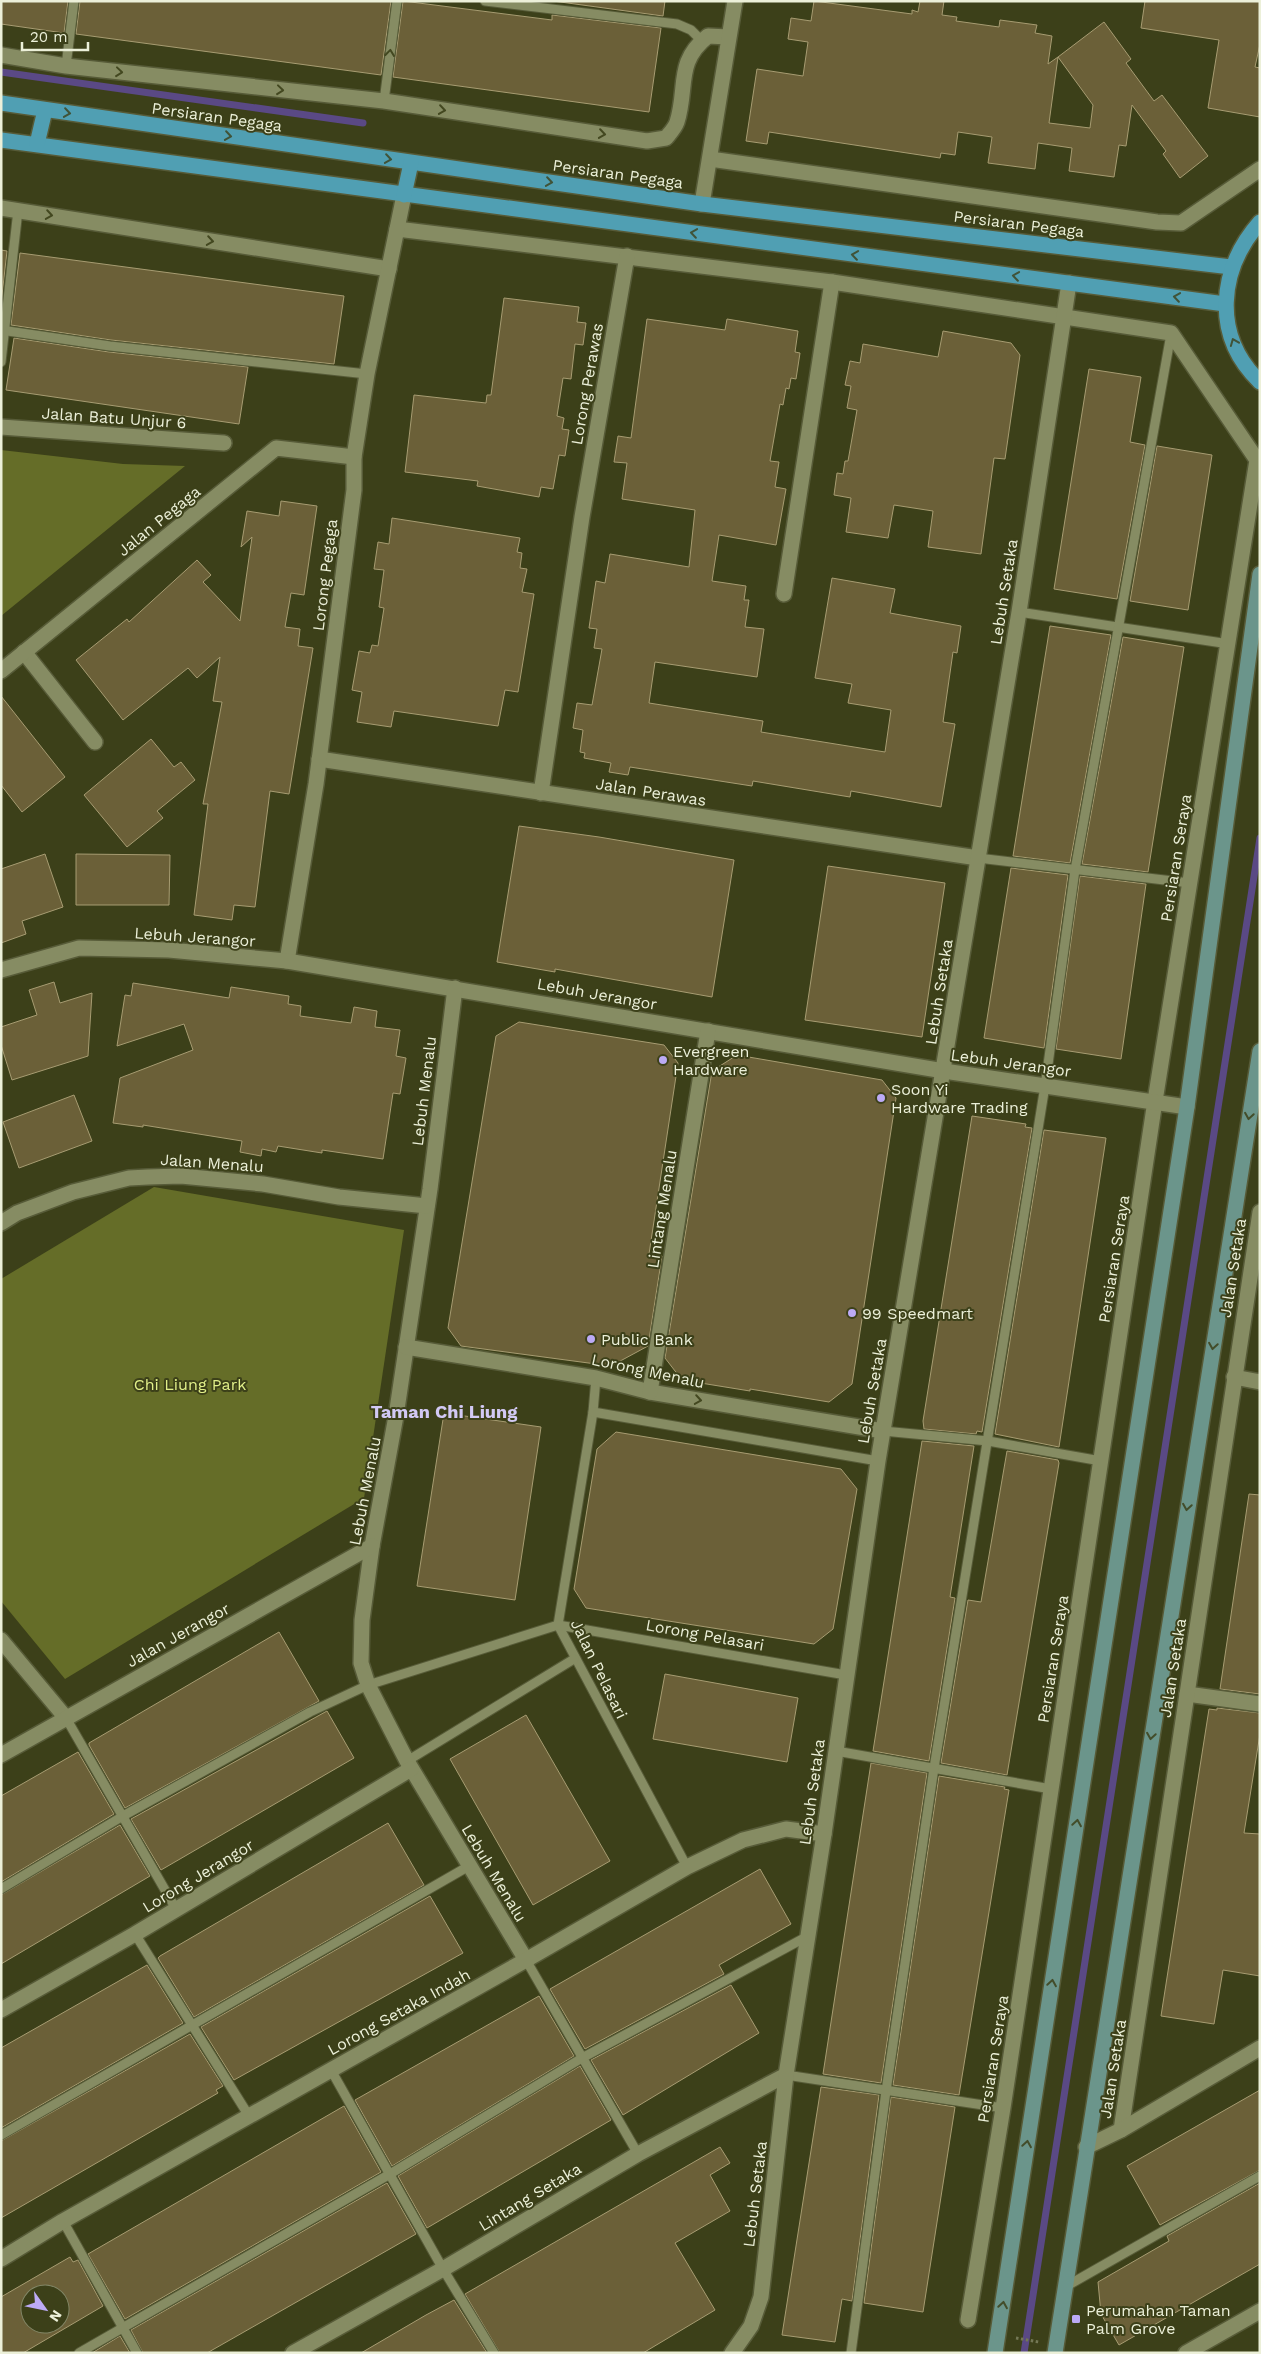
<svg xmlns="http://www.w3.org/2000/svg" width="1261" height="2354" viewBox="0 0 1261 2354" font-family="'Work Sans',sans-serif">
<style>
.green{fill:#656d28}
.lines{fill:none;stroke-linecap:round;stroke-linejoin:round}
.stream{stroke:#5a4985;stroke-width:7}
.building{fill:#6b6038;stroke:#a79c72;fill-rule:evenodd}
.lane-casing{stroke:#575b38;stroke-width:11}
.street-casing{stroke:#575b38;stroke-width:18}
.secondary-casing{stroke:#575b38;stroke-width:18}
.primary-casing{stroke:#575b38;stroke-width:18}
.path{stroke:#747856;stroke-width:3;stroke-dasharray:2.5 2.5;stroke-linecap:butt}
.lane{stroke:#868c63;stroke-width:9}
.street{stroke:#868c63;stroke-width:15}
.secondary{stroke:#6b958b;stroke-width:15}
.primary{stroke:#509fb3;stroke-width:15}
.oneway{stroke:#434820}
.oneway2{stroke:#405338}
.oneway3{stroke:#434d2a}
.poi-dot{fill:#bcaaf5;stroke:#3c4019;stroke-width:2}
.labels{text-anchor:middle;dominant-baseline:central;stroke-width:4;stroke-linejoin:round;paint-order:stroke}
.street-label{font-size:16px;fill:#ecf0d9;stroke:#3c4019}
.poi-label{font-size:16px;fill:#ecf0d9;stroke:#3c4019;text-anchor:start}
.park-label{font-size:16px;fill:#e1ef89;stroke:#3c4019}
.neighbourhood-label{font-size:18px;font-weight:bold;fill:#d2c9f4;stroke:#3c4019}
</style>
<rect width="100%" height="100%" fill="#3c4019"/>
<g class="green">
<path d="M 1,450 L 123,464 L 185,466 L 1,616 Z"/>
<path d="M 154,1187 L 404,1230 L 364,1498 L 65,1679 L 1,1601 L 1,1279 Z"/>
</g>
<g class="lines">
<g class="stream">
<path d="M 1,72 L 363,123"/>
<path d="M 1024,2353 L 1260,838"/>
</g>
</g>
<g class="building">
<path d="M 1,1 L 68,1 L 64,33 L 1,24 Z"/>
<path d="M 80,1 L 391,1 L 381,75 L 76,34 Z"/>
<path d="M 403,1 L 552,20 L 552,15 L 661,28 L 649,112 L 393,77 Z"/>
<path d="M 553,1 L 665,1 L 663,16 Z"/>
<path d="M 814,1 L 912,14 L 912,10 L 918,12 L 920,1 L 944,1 L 942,15 L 957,17 L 956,21 L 999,27 L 1000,20 L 1037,25 L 1035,33 L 1052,36 L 1048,64 L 1058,57 L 1049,123 L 1090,128 L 1093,105 L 1058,57 L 1104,22 L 1131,59 L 1126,63 L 1154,101 L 1162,95 L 1208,156 L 1180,178 L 1163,154 L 1166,151 L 1132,105 L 1126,146 L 1119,145 L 1114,177 L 1069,171 L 1072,148 L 1038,143 L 1035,169 L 988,163 L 992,137 L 958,132 L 955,155 L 941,153 L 940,158 L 769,132 L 767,144 L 746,141 L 757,69 L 803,76 L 808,42 L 788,39 L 791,18 L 811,21 Z"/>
<path d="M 1145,1 L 1260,1 L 1260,44 L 1255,67 L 1260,68 L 1260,117 L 1208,108 L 1219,40 L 1141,28 Z"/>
<path d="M 1,250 L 7,251 L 1,304 Z"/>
<path d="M 20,253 L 344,296 L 334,364 L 111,340 L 11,325 Z"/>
<path d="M 504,298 L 579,307 L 577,322 L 586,323 L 583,345 L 575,344 L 571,379 L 563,378 L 557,416 L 564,418 L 562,429 L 569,430 L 565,456 L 559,455 L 553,489 L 541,487 L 539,497 L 477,486 L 478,481 L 405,472 L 414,395 L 486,403 L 487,395 L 491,395 Z"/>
<path d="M 647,319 L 725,330 L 727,319 L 798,331 L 795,352 L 800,353 L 796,379 L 791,378 L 789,389 L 786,388 L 783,405 L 780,404 L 770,461 L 779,462 L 775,487 L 786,489 L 776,545 L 719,535 L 712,581 L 746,586 L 744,600 L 749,600 L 745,627 L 764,629 L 757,677 L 655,662 L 649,703 L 763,721 L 761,732 L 885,752 L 891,710 L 848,703 L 852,684 L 815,678 L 832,578 L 895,589 L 890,613 L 961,626 L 957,653 L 953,652 L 943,722 L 955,724 L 941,807 L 851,791 L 850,797 L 753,781 L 752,786 L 630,767 L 628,775 L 609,772 L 611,763 L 584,758 L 585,753 L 580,752 L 583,730 L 573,728 L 577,703 L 592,705 L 602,649 L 594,648 L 597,629 L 589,628 L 596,581 L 605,583 L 610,554 L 689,567 L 695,510 L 622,499 L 627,463 L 614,462 L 618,436 L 631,438 Z"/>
<path d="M 943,331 L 1011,343 L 1020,355 L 1005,459 L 994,458 L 981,554 L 928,547 L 933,511 L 894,505 L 888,538 L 846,532 L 851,498 L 834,495 L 837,473 L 843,474 L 845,461 L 848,461 L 857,410 L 847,408 L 851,386 L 845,385 L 850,361 L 860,363 L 863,344 L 938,357 Z"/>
<path d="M 14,338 L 109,352 L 248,367 L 239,424 L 6,390 Z"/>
<path d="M 1089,369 L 1141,377 L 1130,442 L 1145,445 L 1117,599 L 1054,589 Z"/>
<path d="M 1157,446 L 1212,455 L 1188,610 L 1130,601 Z"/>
<path d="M 281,501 L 317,506 L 304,595 L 291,593 L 285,627 L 300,629 L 298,646 L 313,648 L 289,794 L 270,791 L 255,907 L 234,905 L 232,920 L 194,915 L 208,804 L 203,804 L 222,702 L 213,701 L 220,657 L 197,678 L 188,668 L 123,720 L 76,660 L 127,619 L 129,622 L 197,560 L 211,575 L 203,582 L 240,621 L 252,537 L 241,547 L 247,511 L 279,516 Z"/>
<path d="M 392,518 L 520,538 L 517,552 L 522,553 L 520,568 L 527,569 L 522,592 L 534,594 L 518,692 L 505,690 L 498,726 L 394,711 L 391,727 L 357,722 L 362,692 L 352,690 L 359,651 L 370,653 L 372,645 L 378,646 L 384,608 L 379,607 L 384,570 L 374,569 L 378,542 L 389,544 Z"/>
<path d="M 1050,626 L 1111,635 L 1070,863 L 1013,856 Z"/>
<path d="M 1123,637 L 1184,647 L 1148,872 L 1082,864 Z"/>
<path d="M 1,696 L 65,777 L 22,812 L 1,785 Z"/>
<path d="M 151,739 L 174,767 L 181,762 L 195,780 L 157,811 L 163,818 L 127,847 L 84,795 Z"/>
<path d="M 519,826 L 599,837 L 734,860 L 712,997 L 555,969 L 555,972 L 497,962 Z"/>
<path d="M 45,854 L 63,907 L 22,921 L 26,934 L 1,943 L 1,869 Z"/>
<path d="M 76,854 L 170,855 L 169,905 L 76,905 Z"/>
<path d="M 828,866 L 945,883 L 922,1037 L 805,1020 Z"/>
<path d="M 1011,868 L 1068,875 L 1044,1048 L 984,1038 Z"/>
<path d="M 1080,876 L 1146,884 L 1121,1059 L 1056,1049 Z"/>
<path d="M 54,982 L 60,1003 L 92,993 L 88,1056 L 12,1080 L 1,1045 L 1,1027 L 37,1015 L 29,990 Z"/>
<path d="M 133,983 L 229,998 L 231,987 L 289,996 L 288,1004 L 301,1006 L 300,1016 L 351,1023 L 354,1007 L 377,1011 L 375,1027 L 400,1030 L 396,1056 L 406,1058 L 400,1094 L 393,1093 L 383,1159 L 322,1150 L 322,1153 L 278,1146 L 276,1152 L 262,1149 L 261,1156 L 240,1152 L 242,1141 L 143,1125 L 143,1127 L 113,1123 L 120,1078 L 193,1050 L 184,1024 L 117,1046 L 125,995 L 131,996 Z"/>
<path d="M 519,1022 L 664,1045 L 678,1063 L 649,1254 L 662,1256 L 648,1346 L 611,1366 L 461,1346 L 448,1328 L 496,1036 Z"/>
<path d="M 737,1055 L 882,1080 L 896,1098 L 852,1384 L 829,1402 L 750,1389 L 750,1391 L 682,1380 L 665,1358 L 712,1071 Z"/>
<path d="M 74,1095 L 92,1141 L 19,1168 L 3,1122 Z"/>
<path d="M 972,1116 L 1026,1124 L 1025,1127 L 1032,1128 L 982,1432 L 977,1431 L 976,1434 L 924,1429 L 923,1421 Z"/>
<path d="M 1044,1130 L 1106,1138 L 1059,1447 L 995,1434 Z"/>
<path d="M 444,1413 L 541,1427 L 515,1600 L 417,1586 Z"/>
<path d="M 616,1432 L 841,1469 L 857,1489 L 833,1629 L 814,1644 L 586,1608 L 574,1589 L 597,1449 Z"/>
<path d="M 922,1441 L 974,1446 L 950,1597 L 955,1598 L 929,1761 L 873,1751 Z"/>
<path d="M 1007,1451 L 1058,1460 L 1059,1463 L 1007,1775 L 941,1763 L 968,1600 L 981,1602 Z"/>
<path d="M 1249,1494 L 1260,1495 L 1260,1694 L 1220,1689 Z"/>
<path d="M 279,1632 L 319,1701 L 125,1808 L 89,1745 L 89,1743 Z"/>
<path d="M 665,1674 L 798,1698 L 787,1762 L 653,1739 Z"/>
<path d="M 1217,1708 L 1260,1713 L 1260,1734 L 1244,1833 L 1260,1834 L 1260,1976 L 1223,1970 L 1214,2024 L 1161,2016 L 1209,1709 L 1217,1710 Z"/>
<path d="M 327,1711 L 354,1758 L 161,1870 L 131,1819 Z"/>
<path d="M 526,1715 L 610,1861 L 533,1905 L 450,1759 Z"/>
<path d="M 78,1752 L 114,1814 L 1,1882 L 1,1796 Z"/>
<path d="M 871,1763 L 927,1773 L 881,2083 L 823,2074 Z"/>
<path d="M 939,1776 L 1005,1787 L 1004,1789 L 1009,1790 L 959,2095 L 893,2085 Z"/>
<path d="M 388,1823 L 424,1885 L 194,2017 L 158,1958 L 160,1956 Z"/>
<path d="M 120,1825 L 150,1876 L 1,1964 L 1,1895 Z"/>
<path d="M 760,1869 L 791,1924 L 719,1965 L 724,1974 L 585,2049 L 550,1989 Z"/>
<path d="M 430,1896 L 463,1953 L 234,2080 L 201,2027 Z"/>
<path d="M 147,1965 L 183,2023 L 1,2128 L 1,2048 Z"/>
<path d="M 731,1985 L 759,2033 L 623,2115 L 591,2060 Z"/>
<path d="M 539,1996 L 574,2056 L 392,2166 L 355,2100 Z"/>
<path d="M 190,2034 L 223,2086 L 216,2090 L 218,2093 L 1,2218 L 1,2141 Z"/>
<path d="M 580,2066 L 611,2120 L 427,2228 L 398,2176 Z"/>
<path d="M 821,2087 L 879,2095 L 852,2301 L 842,2299 L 835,2342 L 782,2335 Z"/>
<path d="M 1260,2090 L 1260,2170 L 1160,2225 L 1127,2166 Z"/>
<path d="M 891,2097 L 955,2107 L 923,2312 L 864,2303 Z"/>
<path d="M 344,2106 L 381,2172 L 125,2319 L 88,2254 Z"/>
<path d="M 720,2147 L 730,2163 L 710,2175 L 730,2211 L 675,2243 L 715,2310 L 643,2353 L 500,2353 L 465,2294 Z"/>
<path d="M 387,2183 L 416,2234 L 207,2353 L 143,2353 L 131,2330 Z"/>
<path d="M 1260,2183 L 1260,2264 L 1119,2345 L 1101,2314 L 1098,2282 L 1169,2241 L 1167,2236 Z"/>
<path d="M 70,2257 L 73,2262 L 78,2260 L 103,2306 L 23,2353 L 1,2353 L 1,2297 ZM 30,2294 L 60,2294 L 60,2324 L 30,2324 Z"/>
<path d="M 454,2300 L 487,2353 L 361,2353 L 426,2315 Z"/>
<path d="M 120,2336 L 130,2353 L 92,2353 Z"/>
</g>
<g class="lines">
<g class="lane-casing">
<g id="lane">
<path d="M 485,1 L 677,24 L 691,30 L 702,41"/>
<path d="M 66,66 L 74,1"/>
<path d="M 384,101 L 397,1"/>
<path d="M 1,330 L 110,346 L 367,374"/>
<path d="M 1,362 L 18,210"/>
<path d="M 1019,612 L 1229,644"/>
<path d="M 978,858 L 1190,883"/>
<path d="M 596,1378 L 593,1412 L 558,1625 L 687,1867"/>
<path d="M 593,1412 L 878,1461"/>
<path d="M 883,1431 L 988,1441 L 1101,1461"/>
<path d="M 66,1718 L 176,1909"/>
<path d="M 836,1751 L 1051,1789"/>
<path d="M 407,1761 L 574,1659"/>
<path d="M 1,1889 L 123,1816 L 310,1712 L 368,1685 L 558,1625 L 846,1675"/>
<path d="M 135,1934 L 249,2116"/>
<path d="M 526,1960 L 638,2154"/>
<path d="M 331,2070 L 443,2269 L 494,2353"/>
<path d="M 786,2075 L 1003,2108"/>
<path d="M 1,2135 L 469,1866"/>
<path d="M 63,2221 L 137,2353"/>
<path d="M 1065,2287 L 1260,2176"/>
<path d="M 79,2353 L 390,2174 L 582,2058 L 808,1936"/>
<path d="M 851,2353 L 886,2091 L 934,1768 L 1045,1086 L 1075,870 L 1171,334"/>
</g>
</g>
<g class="street-casing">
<g id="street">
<path d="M 1,55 L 66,66 L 384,101 L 647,141 L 666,138 C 670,133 675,128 677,122 C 688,87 675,62 708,36 L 728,37"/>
<path d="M 710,159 L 1157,222 L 1181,223 L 1260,169"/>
<path d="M 702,204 L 735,1"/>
<path d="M 1,208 L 389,269"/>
<path d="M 397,229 L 832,282 L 1171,333 L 1257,460 L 1155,1101 L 1003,2108 L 968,2320"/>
<path d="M 1,427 L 224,443"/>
<path d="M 784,594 L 832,282"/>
<path d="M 24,652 L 95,742"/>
<path d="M 1,671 L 276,448 L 354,457"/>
<path d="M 319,759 L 978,858"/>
<path d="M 541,793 L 582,517 L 627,256"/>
<path d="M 287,961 L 316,784 L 354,490 L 354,457 L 367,374 L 404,195"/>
<path d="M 1,970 L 79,948 L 169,950 L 287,961 L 944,1071 L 1187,1107"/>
<path d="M 455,988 L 430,1189 L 396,1416 L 372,1546 L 362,1620 L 361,1663 L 368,1685 L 407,1761 L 526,1960"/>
<path d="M 1,1223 L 17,1213 L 73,1192 L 129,1178 L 148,1177 L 181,1176 L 263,1184 L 339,1197 L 427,1206"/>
<path d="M 406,1347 L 596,1378 L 650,1392 L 883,1431"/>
<path d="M 1234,1377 L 1260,1382"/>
<path d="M 650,1392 L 708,1031"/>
<path d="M 1,1640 L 66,1718"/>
<path d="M 1187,1694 L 1260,1704"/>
<path d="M 1,1755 L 372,1546"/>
<path d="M 1,2010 L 135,1934 L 411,1769"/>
<path d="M 1121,2130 L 1260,1212"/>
<path d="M 1086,2147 L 1121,2130 L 1260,2048"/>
<path d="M 1,2259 L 63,2221 L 526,1960 L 687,1867 L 743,1840 L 786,1829 L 824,1834"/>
<path d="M 293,2353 L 443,2269 L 638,2154 L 786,2075"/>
<path d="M 732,2353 L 751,2326 L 761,2297 L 786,2075 L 824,1834 L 878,1461 L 1019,612 L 1069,283"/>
<path d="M 1186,2353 L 1260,2311"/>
</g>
</g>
<g class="secondary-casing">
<g id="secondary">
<path d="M 995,2353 L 1187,1107 L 1260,574"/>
<path d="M 1055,2353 L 1260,1051"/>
</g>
</g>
<g class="primary-casing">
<g id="primary">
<path d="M 1,103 L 702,204 L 1231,267"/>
<path d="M 1,140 L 1225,304"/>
<path d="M 37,144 L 45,110"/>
<path d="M 404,195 L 411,163"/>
<path d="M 1260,222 C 1218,270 1212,336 1260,382"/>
</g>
</g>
<path class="path" d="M 1016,2338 L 1039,2342"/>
<use href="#lane" class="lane"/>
<use href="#street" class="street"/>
<use href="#secondary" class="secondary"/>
<use href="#primary" class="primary"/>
</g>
<defs><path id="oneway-chevron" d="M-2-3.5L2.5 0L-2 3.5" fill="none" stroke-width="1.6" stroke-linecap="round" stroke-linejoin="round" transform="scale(1.25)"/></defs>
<g class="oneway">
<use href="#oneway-chevron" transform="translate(390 53) rotate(-83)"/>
<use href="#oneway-chevron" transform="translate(119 72) rotate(6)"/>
<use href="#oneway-chevron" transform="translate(280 90) rotate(6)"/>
<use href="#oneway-chevron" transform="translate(442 110) rotate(8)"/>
<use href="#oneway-chevron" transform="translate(602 134) rotate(8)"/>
<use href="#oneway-chevron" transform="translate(49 215) rotate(9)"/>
<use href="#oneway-chevron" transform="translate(210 241) rotate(9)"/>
<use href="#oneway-chevron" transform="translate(698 1400) rotate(9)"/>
</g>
<g class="oneway2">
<use href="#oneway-chevron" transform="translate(67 113) rotate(8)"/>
<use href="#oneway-chevron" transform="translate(228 136) rotate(8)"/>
<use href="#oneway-chevron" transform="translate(388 159) rotate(8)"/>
<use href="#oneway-chevron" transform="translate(549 182) rotate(8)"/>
<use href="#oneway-chevron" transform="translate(694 233) rotate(-172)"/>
<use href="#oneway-chevron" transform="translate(855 255) rotate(-172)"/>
<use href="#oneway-chevron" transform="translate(1016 276) rotate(-172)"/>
<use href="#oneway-chevron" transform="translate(1177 297) rotate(-172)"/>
<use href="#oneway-chevron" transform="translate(1234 342) rotate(-112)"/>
</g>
<g class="oneway3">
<use href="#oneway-chevron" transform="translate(1249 1116) rotate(99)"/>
<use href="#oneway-chevron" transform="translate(1213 1346) rotate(99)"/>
<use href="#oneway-chevron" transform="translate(1187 1507) rotate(99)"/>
<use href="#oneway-chevron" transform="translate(1151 1736) rotate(99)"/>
<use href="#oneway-chevron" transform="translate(1077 1823) rotate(-81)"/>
<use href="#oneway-chevron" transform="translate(1052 1983) rotate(-81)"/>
<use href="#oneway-chevron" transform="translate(1027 2144) rotate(-81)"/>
<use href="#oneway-chevron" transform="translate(1003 2305) rotate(-81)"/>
</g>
<g class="poi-dot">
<circle cx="663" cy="1060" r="5"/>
<circle cx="881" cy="1098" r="5"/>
<circle cx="852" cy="1313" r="5"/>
<circle cx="591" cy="1339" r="5"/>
<rect x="1071" y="2314" width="10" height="10" rx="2.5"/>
</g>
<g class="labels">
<g class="street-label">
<text transform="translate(217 117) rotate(8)">Persiaran Pegaga</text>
<text transform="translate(618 174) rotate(8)">Persiaran Pegaga</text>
<text transform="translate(1019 224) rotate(7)">Persiaran Pegaga</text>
<text transform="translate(587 384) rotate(-80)">Lorong Perawas</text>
<text transform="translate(114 418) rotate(4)">Jalan Batu Unjur 6</text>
<text transform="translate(159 521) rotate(-39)">Jalan Pegaga</text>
<text transform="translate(325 575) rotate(-83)">Lorong Pegaga</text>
<text transform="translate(1004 592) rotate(-81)">Lebuh Setaka</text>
<text transform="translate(651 792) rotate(9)">Jalan Perawas</text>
<text transform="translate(1176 858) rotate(-81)">Persiaran Seraya</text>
<text transform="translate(195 937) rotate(4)">Lebuh Jerangor</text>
<text transform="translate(939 992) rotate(-81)">Lebuh Setaka</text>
<text transform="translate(597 994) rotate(10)">Lebuh Jerangor</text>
<text transform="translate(1011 1063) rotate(8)">Lebuh Jerangor</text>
<text transform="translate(424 1091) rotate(-83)">Lebuh Menalu</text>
<text transform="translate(212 1163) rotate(4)">Jalan Menalu</text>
<text transform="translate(662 1209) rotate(-81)">Lintang Menalu</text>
<text transform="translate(1114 1259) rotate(-81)">Persiaran Seraya</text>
<text transform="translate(1233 1268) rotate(-81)">Jalan Setaka</text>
<text transform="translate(648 1371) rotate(12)">Lorong Menalu</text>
<text transform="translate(872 1391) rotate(-80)">Lebuh Setaka</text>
<text transform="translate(365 1491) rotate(-79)">Lebuh Menalu</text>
<text transform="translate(178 1635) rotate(-29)">Jalan Jerangor</text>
<text transform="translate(705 1635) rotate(10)">Lorong Pelasari</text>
<text transform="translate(1053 1659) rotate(-81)">Persiaran Seraya</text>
<text transform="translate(1173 1668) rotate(-81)">Jalan Setaka</text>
<text transform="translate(599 1669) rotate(64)">Jalan Pelasari</text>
<text transform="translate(812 1792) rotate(-82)">Lebuh Setaka</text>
<text transform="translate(494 1873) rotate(59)">Lebuh Menalu</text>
<text transform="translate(198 1876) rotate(-31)">Lorong Jerangor</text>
<text transform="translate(399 2012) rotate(-29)">Lorong Setaka Indah</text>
<text transform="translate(993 2059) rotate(-81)">Persiaran Seraya</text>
<text transform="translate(1113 2069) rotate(-81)">Jalan Setaka</text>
<text transform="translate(755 2194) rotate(-83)">Lebuh Setaka</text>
<text transform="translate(530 2197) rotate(-31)">Lintang Setaka</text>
</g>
<g class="poi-label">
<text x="673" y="1051">Evergreen<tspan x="673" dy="18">Hardware</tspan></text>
<text x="891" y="1089">Soon Yi<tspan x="891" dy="18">Hardware Trading</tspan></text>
<text x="862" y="1313">99 Speedmart</text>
<text x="601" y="1339">Public Bank</text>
<text x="1086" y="2310">Perumahan Taman<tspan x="1086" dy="18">Palm Grove</tspan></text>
</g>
<g class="park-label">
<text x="190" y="1384">Chi Liung Park</text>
</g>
<g class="neighbourhood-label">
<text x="444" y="1411">Taman Chi Liung</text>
</g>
</g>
<rect width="1261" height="2354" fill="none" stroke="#ecf0d9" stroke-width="5"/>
<g transform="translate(45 2309) rotate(123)"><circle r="24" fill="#3c4019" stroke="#828666"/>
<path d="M0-4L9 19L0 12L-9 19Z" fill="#bcaaf5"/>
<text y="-8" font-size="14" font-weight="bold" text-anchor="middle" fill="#ecf0d9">N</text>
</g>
<path d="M22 42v8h66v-8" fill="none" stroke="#ecf0d9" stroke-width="2.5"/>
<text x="30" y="42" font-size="15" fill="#ecf0d9" stroke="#3c4019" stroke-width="4" paint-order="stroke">20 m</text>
</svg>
